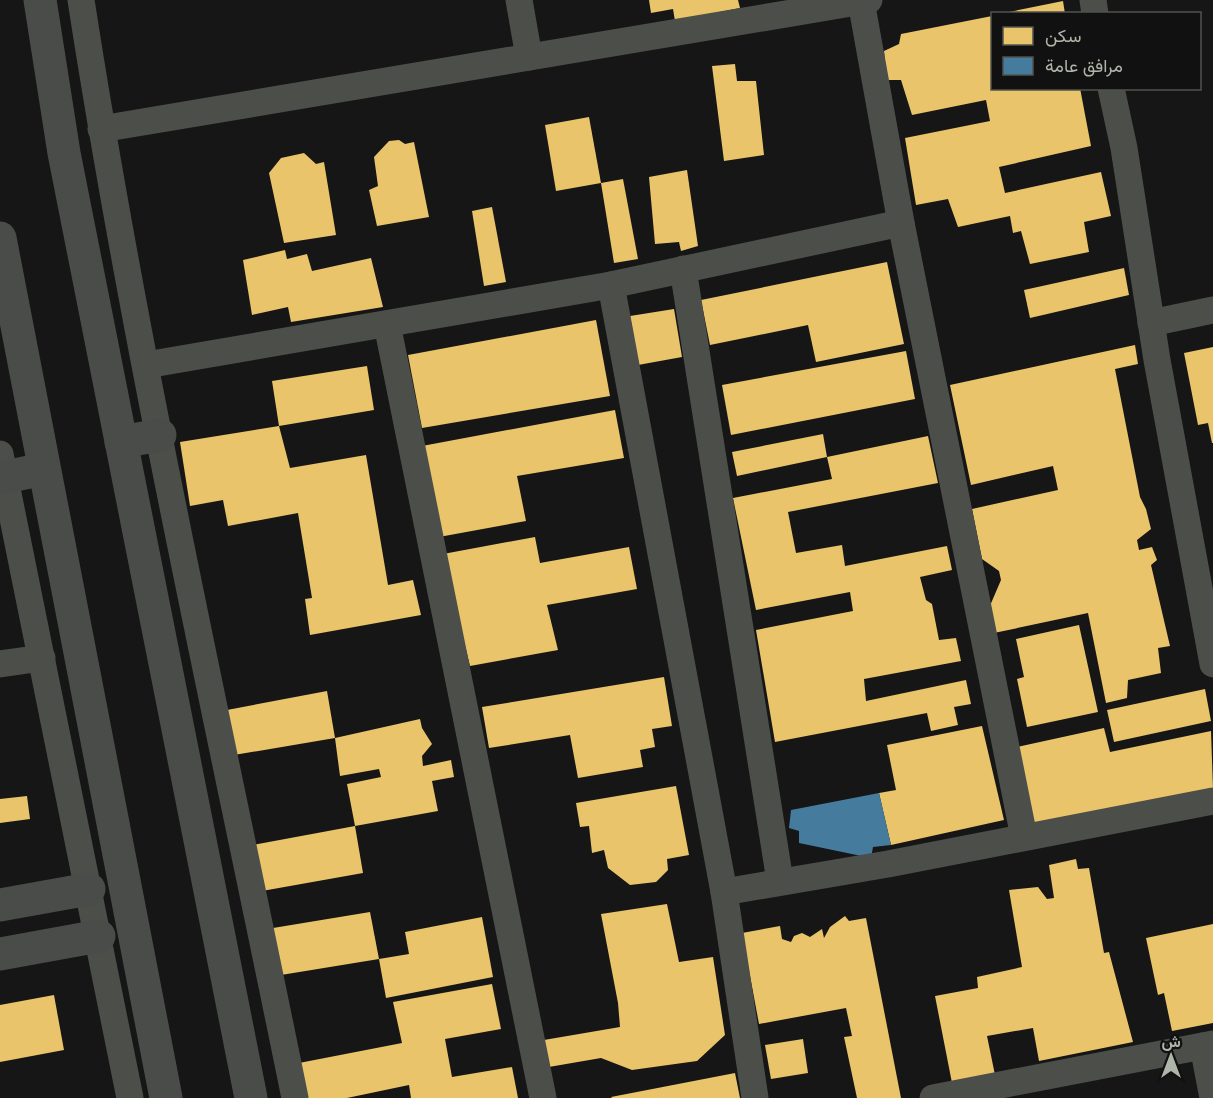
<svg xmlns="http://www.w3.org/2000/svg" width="1213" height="1098" viewBox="0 0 1213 1098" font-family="'Varela Round',Vazirmatn,sans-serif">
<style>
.homes{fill:#e9c46a}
.public{fill:#457b9d}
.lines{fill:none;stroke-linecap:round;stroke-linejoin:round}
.street{stroke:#4c4e4a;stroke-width:27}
.secondary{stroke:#4a4c49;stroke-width:33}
</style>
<rect width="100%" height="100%" fill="#151615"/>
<g class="homes">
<path d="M 649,0 L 738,0 L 740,8 L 675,21 L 673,9 L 651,13 Z"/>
<path d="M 1063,1 L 1065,14 L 1009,14 L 1009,12 Z"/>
<path d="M 992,16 L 992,88 L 1080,88 L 1091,146 L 999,167 L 1005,193 L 1101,172 L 1111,216 L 1084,222 L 1089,252 L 1030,264 L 1021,231 L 1013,233 L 1010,216 L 958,227 L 948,199 L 916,205 L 905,138 L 990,121 L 986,100 L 912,115 L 901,80 L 887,80 L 884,51 L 899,44 L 901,34 Z"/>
<path d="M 735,64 L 737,81 L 756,81 L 764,155 L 724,161 L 712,66 Z"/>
<path d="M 589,117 L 601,183 L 556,191 L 545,125 Z"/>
<path d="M 399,140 L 405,144 L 414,142 L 429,217 L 377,226 L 369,190 L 378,186 L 374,157 L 389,141 Z"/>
<path d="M 304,153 L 316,164 L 324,162 L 336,235 L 284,243 L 269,173 L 281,158 Z"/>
<path d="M 687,170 L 698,246 L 681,251 L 679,242 L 655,244 L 649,177 Z"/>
<path d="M 623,179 L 638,259 L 614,263 L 601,183 Z"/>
<path d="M 492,207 L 506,282 L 484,286 L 472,211 Z"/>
<path d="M 285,250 L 287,259 L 307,254 L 312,271 L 371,258 L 383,307 L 291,322 L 288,307 L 252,315 L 243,260 Z"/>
<path d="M 887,262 L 904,344 L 816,362 L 808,325 L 710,345 L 701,300 Z"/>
<path d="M 1124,268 L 1129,295 L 1030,318 L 1024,290 Z"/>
<path d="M 674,309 L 682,357 L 638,365 L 630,316 Z"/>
<path d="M 596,320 L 610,396 L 422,428 L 408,355 Z"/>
<path d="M 1135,345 L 1138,364 L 1115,369 L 1140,497 L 1146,509 L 1151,529 L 1137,540 L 1139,550 L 1152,547 L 1157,560 L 1151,565 L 1170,646 L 1158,648 L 1161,673 L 1128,680 L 1127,698 L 1106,703 L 1088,613 L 994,633 L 989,608 L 1001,580 L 999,571 L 982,559 L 972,509 L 1058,490 L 1053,466 L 971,485 L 950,385 Z"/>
<path d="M 1213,347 L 1213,443 L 1212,443 L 1208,423 L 1198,425 L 1184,353 Z"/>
<path d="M 906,351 L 915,399 L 731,435 L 722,385 Z"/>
<path d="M 367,366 L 374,410 L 279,426 L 290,468 L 366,455 L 388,585 L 413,580 L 421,615 L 310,635 L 305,599 L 312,598 L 298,513 L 228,526 L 223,500 L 190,506 L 180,442 L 279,426 L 272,381 Z"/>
<path d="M 615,410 L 624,458 L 517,476 L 526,521 L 439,537 L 422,446 Z"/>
<path d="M 823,434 L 827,457 L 737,476 L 732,452 Z"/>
<path d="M 928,436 L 938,483 L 788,512 L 796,553 L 842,545 L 845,566 L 947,546 L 952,570 L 920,577 L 926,600 L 932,604 L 939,640 L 956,638 L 961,661 L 864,679 L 866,701 L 966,680 L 971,704 L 954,707 L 958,725 L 931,731 L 927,713 L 775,742 L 756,630 L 853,611 L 850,592 L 756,610 L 733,498 L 832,479 L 827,457 Z"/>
<path d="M 535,537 L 540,563 L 629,547 L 637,589 L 547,605 L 558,650 L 470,666 L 443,554 Z"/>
<path d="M 1079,625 L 1098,712 L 1027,727 L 1017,679 L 1024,677 L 1016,639 Z"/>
<path d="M 664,677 L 672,726 L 652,729 L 655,747 L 640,750 L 643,767 L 578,778 L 570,735 L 489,748 L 482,707 Z"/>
<path d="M 1205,689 L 1211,721 L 1114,742 L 1107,710 Z"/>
<path d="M 327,691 L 335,738 L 234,755 L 227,710 Z"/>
<path d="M 420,719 L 422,728 L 432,744 L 422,756 L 423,766 L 451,760 L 454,777 L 432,781 L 438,811 L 355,826 L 347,784 L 381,777 L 379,769 L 340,776 L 335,738 Z"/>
<path d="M 982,726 L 1004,820 L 891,845 L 879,793 L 896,790 L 887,745 Z"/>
<path d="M 1104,728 L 1110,752 L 1211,731 L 1213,789 L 1035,828 L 1017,747 Z"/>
<path d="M 676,786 L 689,855 L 667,859 L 668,870 L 656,882 L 630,885 L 608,868 L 604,850 L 592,853 L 589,826 L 580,827 L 576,803 Z"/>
<path d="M 27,796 L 30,819 L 0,823 L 0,799 Z"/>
<path d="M 355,826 L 363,873 L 262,891 L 253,845 Z"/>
<path d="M 1076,859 L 1078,869 L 1089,868 L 1104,953 L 1109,952 L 1133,1042 L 1039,1061 L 1033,1028 L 987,1036 L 995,1075 L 952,1083 L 935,996 L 978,988 L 977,977 L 1022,967 L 1009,890 L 1038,887 L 1047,899 L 1054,898 L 1049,865 Z"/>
<path d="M 667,904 L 679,962 L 713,957 L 725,1035 L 697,1061 L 632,1070 L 601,1058 L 543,1068 L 538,1041 L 620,1027 L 618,1003 L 601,914 Z"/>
<path d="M 370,912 L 379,959 L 281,975 L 273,928 Z"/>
<path d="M 845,916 L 849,921 L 866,918 L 901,1098 L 857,1098 L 844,1037 L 852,1036 L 846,1008 L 759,1024 L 742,933 L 780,926 L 782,939 L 791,942 L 794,936 L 802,933 L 810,937 L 822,929 L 824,938 L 830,927 Z"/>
<path d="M 482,917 L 493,977 L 386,998 L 379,959 L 409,954 L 405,932 Z"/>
<path d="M 1213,924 L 1213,1023 L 1172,1031 L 1164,993 L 1158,995 L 1146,938 Z"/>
<path d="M 492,984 L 501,1029 L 445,1039 L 452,1077 L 512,1067 L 518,1098 L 411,1098 L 409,1085 L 347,1098 L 306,1098 L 299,1063 L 402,1043 L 393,1002 Z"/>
<path d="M 54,995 L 64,1050 L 0,1062 L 0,1005 Z"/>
<path d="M 803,1039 L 808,1073 L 771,1079 L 765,1045 Z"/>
<path d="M 735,1073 L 740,1098 L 612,1098 L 611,1097 Z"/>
</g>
<path class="public" d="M 879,793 L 891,845 L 873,847 L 871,858 L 799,843 L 799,831 L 789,828 L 791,810 Z"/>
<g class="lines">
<g class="street">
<path d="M 81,0 C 138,368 221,733 295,1098"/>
<path d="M 519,0 L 529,57"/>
<path d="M 1093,0 L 1095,14"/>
<path d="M 861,1 L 901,223 L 1024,837"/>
<path d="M 1111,88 L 1124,148 L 1157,360 L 1213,664"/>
<path d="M 101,129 L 869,0"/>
<path d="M 683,269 L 780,881"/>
<path d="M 611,285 L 724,892 L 755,1098"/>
<path d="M 1151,323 L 1213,310"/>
<path d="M 387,324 L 543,1098"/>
<path d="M 146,365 L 611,285 L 901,223"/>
<path d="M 0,454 L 130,1098"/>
<path d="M 0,664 L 42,658"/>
<path d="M 724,892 L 888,864 L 1213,801"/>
<path d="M 1203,1046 L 1213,1098"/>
<path d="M 933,1098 L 1213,1044"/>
</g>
<g class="secondary">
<path d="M 40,0 L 64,153 L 251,1098"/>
<path d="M 0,238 L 166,1098"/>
<path d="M 121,442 L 160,435"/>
<path d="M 5,477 L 44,469"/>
<path d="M 0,905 L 89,889"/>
<path d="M 0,954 L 99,936"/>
</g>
</g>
<rect x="991" y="12" width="210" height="78" fill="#101110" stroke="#50534d" stroke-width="1.5"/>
<rect x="1003" y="27" width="30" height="18" fill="#e9c46a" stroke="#50534d" stroke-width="1.5"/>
<text x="1045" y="42" font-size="18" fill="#afb5a8">سكن</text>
<rect x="1003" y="57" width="30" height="18" fill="#457b9d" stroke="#50534d" stroke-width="1.5"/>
<text x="1045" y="72" font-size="18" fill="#afb5a8">مرافق عامة</text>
<g transform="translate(1171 1056)" stroke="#101110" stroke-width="4.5" paint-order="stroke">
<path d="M0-4.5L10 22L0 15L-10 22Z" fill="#afb5a8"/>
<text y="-9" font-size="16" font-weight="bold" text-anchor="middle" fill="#afb5a8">ش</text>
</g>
</svg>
